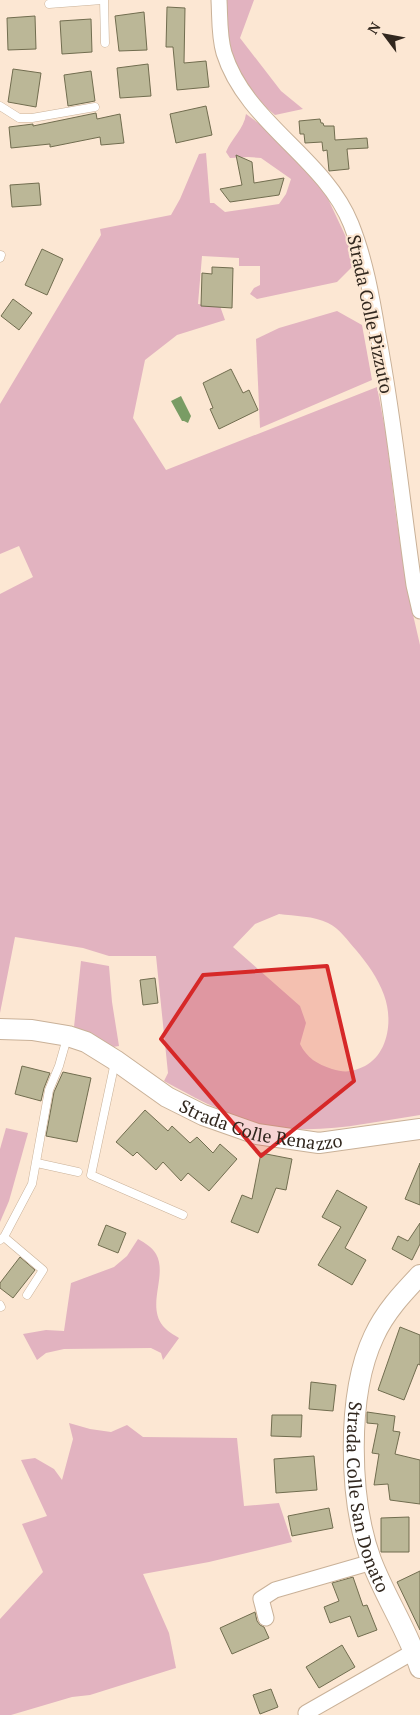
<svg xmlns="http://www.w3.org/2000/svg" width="420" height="1715" viewBox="0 0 420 1715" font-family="'PT Serif',serif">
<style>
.green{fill:#e2b3c0;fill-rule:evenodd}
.water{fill:#799c64}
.building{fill:#bbb797;stroke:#716d4f}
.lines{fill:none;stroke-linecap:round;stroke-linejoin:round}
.lane-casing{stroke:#c9b198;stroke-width:9}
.street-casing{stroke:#c9b198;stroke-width:17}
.secondary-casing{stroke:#c9b198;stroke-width:22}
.lane{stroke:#fff;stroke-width:8}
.street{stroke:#fff;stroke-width:15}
.secondary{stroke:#fff;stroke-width:20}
.marked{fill:#d62828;fill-opacity:0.2;stroke:#d62828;stroke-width:4;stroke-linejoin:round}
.labels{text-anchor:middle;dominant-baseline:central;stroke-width:4.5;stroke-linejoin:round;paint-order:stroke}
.street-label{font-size:18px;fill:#31271e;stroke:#fce7d3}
</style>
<rect width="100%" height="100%" fill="#fce7d3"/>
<g class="green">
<path d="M 222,0 L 254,0 L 240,38 L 281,91 L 303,109 L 275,115 L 255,98 L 236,68 L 221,10 Z"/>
<path d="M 246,114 L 265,128 L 321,184 L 345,235 L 355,264 L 337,282 L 257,299 L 250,294 L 254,288 L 260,285 L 260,266 L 239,266 L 239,258 L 202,256 L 198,304 L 220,306 L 225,320 L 177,335 L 145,360 L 133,418 L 166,470 L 377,387 L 386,434 L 396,515 L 408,593 L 420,645 L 420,1115 C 365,1123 305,1139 250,1121 C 220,1112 192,1096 164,1081 L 168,1073 L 156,956 L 109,956 L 83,948 L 15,937 L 0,1013 L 0,594 L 33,577 L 19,546 L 0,554 L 0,404 L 101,235 L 100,229 L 171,215 L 180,199 L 199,154 L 206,153 L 210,203 L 214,203 L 225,212 L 279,204 L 286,194 L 291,179 L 261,158 L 248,157 L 230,158 L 226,152 C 231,139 244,129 246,114 ZM 279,914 C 295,916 314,916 328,923 C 339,928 348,941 356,950 C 367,963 378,978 384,995 C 393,1019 389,1053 365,1066 C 353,1072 345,1073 332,1069 C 317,1064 307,1058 300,1044 L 306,1023 L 300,1006 L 233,947 L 255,924 Z"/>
<path d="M 337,311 L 362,325 L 372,380 L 260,428 L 256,339 L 279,328 Z"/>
<path d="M 81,961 L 109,966 L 112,1002 L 119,1046 L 113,1047 L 74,1027 Z"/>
<path d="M 6,1128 L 28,1133 L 9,1201 L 0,1222 L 0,1149 Z"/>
<path d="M 138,1239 C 145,1243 152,1247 156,1254 C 168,1275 146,1305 163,1326 C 167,1331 174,1335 179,1338 L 163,1360 L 161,1353 L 151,1348 L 64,1349 L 46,1353 L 37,1360 L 23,1334 L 46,1330 L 64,1331 L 71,1283 L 114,1267 L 127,1256 Z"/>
<path d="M 69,1423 L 90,1429 L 111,1432 L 127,1425 L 143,1437 L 237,1438 L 244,1506 L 279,1503 L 292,1542 L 209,1562 L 143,1574 L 169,1633 L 176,1668 L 90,1695 L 72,1697 L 11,1715 L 0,1715 L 0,1619 L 43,1572 L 22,1524 L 47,1516 L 21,1460 L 35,1458 L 54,1469 L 62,1480 L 73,1439 Z"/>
</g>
<path class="water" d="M 181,396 L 191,416 L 188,423 L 184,421 L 182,421 L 171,401 Z"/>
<g class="building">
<path d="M 167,7 L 185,8 L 184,63 L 206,61 L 209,87 L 177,90 L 173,47 L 166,47 Z"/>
<path d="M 144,12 L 147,50 L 119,51 L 115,16 Z"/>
<path d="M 35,16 L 36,49 L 8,50 L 7,18 Z"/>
<path d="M 91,19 L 92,52 L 62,54 L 60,21 Z"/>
<path d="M 148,64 L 151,96 L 120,98 L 117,68 Z"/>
<path d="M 13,69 L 41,73 L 36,107 L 8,102 Z"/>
<path d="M 91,71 L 95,101 L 68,106 L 64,75 Z"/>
<path d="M 206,106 L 212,135 L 176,143 L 170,114 Z"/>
<path d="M 96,113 L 97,119 L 120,114 L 124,143 L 101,145 L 100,137 L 50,147 L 50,144 L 11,148 L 9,127 L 33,124 L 33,126 Z"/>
<path d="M 320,119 L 321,123 L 323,123 L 324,126 L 334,126 L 335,140 L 367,138 L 368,148 L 347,149 L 349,169 L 329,171 L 327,150 L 323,151 L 322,142 L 305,143 L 304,134 L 300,134 L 299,121 Z"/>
<path d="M 236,155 L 252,162 L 254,183 L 284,178 L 279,195 L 230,202 L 220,189 L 242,185 Z"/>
<path d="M 39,183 L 41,205 L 12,207 L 10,185 Z"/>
<path d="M 42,249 L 63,259 L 47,295 L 25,285 Z"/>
<path d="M 212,267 L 233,268 L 232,308 L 201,306 L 202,273 L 212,274 Z"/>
<path d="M 13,299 L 32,313 L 19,330 L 1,316 Z"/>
<path d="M 231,369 L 243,393 L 249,390 L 258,410 L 219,429 L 210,409 L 213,408 L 203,383 Z"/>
<path d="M 155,978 L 158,1003 L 143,1005 L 140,980 Z"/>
<path d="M 22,1066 L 50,1073 L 44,1088 L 41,1101 L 15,1094 Z"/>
<path d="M 63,1072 L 91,1078 L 77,1142 L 46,1136 L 54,1092 Z"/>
<path d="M 145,1110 L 168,1131 L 172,1126 L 190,1143 L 197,1137 L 213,1153 L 220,1144 L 237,1159 L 209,1191 L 188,1173 L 181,1181 L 163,1162 L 156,1170 L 137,1152 L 133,1156 L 116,1142 Z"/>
<path d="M 261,1153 L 292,1159 L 286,1190 L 276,1188 L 258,1233 L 231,1222 L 242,1195 L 252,1199 Z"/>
<path d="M 420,1163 L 420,1205 L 405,1199 Z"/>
<path d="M 337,1190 L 367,1207 L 345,1248 L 366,1260 L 352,1285 L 318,1265 L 341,1227 L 322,1217 Z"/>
<path d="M 420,1223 L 420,1244 L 412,1260 L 392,1249 L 398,1236 L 408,1241 Z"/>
<path d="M 106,1225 L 126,1233 L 118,1253 L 98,1245 Z"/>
<path d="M 20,1257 L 35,1270 L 13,1298 L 0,1288 L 0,1283 Z"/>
<path d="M 400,1327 L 420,1335 L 420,1365 L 418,1364 L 404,1400 L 378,1390 Z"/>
<path d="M 311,1382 L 336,1385 L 333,1411 L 309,1409 Z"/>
<path d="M 367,1412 L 395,1416 L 393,1431 L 400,1432 L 395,1454 L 420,1460 L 420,1504 L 390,1500 L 388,1484 L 374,1485 L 379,1454 L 372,1453 L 378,1424 L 367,1423 Z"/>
<path d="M 272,1415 L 302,1415 L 301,1437 L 271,1436 Z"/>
<path d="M 314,1456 L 317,1490 L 276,1493 L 274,1459 Z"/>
<path d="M 329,1508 L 333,1528 L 292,1536 L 288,1516 Z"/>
<path d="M 409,1517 L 409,1552 L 381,1552 L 381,1518 Z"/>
<path d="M 420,1571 L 420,1630 L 397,1582 Z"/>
<path d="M 353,1577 L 363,1606 L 367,1605 L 377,1630 L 358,1637 L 350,1616 L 330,1623 L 324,1607 L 339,1601 L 332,1583 Z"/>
<path d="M 255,1612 L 257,1621 L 260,1625 L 264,1627 L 269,1638 L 232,1654 L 220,1628 Z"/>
<path d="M 342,1645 L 355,1667 L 319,1688 L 306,1667 Z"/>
<path d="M 271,1689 L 278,1707 L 260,1714 L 253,1695 Z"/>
</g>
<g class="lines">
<g class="lane-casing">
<g id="lane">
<path d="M 104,0 L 105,43"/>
<path d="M 49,4 L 102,0"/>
<path d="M 0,106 L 19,118 L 32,118 L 95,107"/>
<path d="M 0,258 L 1,255"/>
<path d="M 115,1062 L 91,1175 L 183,1215"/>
<path d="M 37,1163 L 78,1172"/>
<path d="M 4,1237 L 43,1270 L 27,1295"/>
<path d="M 0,1240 L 4,1237 L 32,1184 L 49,1090 L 59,1066 L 67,1038"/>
<path d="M 0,1305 L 1,1307"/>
</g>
</g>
<g class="street-casing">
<g id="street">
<path d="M 219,0 C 220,18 219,36 224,53 C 246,123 324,157 351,224 C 365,259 372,298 378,335 C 394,418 402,502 414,585 L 420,611"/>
<path d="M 266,1618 L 261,1599 L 275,1590 L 372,1562"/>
<path d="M 306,1713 L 413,1652"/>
</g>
</g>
<g class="secondary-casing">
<g id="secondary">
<path id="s1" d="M 0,1029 L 32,1030 L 68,1036 L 86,1042 L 115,1060 L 167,1097 L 203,1115 L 257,1134 L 319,1143 L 420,1129"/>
<path id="s2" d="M 420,1275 C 402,1294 385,1312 374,1336 C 346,1395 349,1500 371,1560 C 385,1597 408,1631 420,1668"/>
</g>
</g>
<use href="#lane" class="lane"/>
<use href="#street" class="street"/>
<use href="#secondary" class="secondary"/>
</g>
<path class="marked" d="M 327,966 L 354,1081 L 261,1156 L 161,1039 L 203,975 Z"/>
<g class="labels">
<g class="street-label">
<text transform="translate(371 314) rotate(78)">Strada Colle Pizzuto</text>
<text stroke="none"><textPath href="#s1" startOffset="285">Strada Colle Renazzo</textPath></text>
<text stroke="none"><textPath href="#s2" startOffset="242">Strada Colle San Donato</textPath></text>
</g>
</g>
<g transform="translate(385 35) rotate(302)" stroke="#fce7d3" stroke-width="4" paint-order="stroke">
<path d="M0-4L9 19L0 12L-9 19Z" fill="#31271e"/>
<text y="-8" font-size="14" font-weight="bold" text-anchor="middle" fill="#31271e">N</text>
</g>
</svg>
